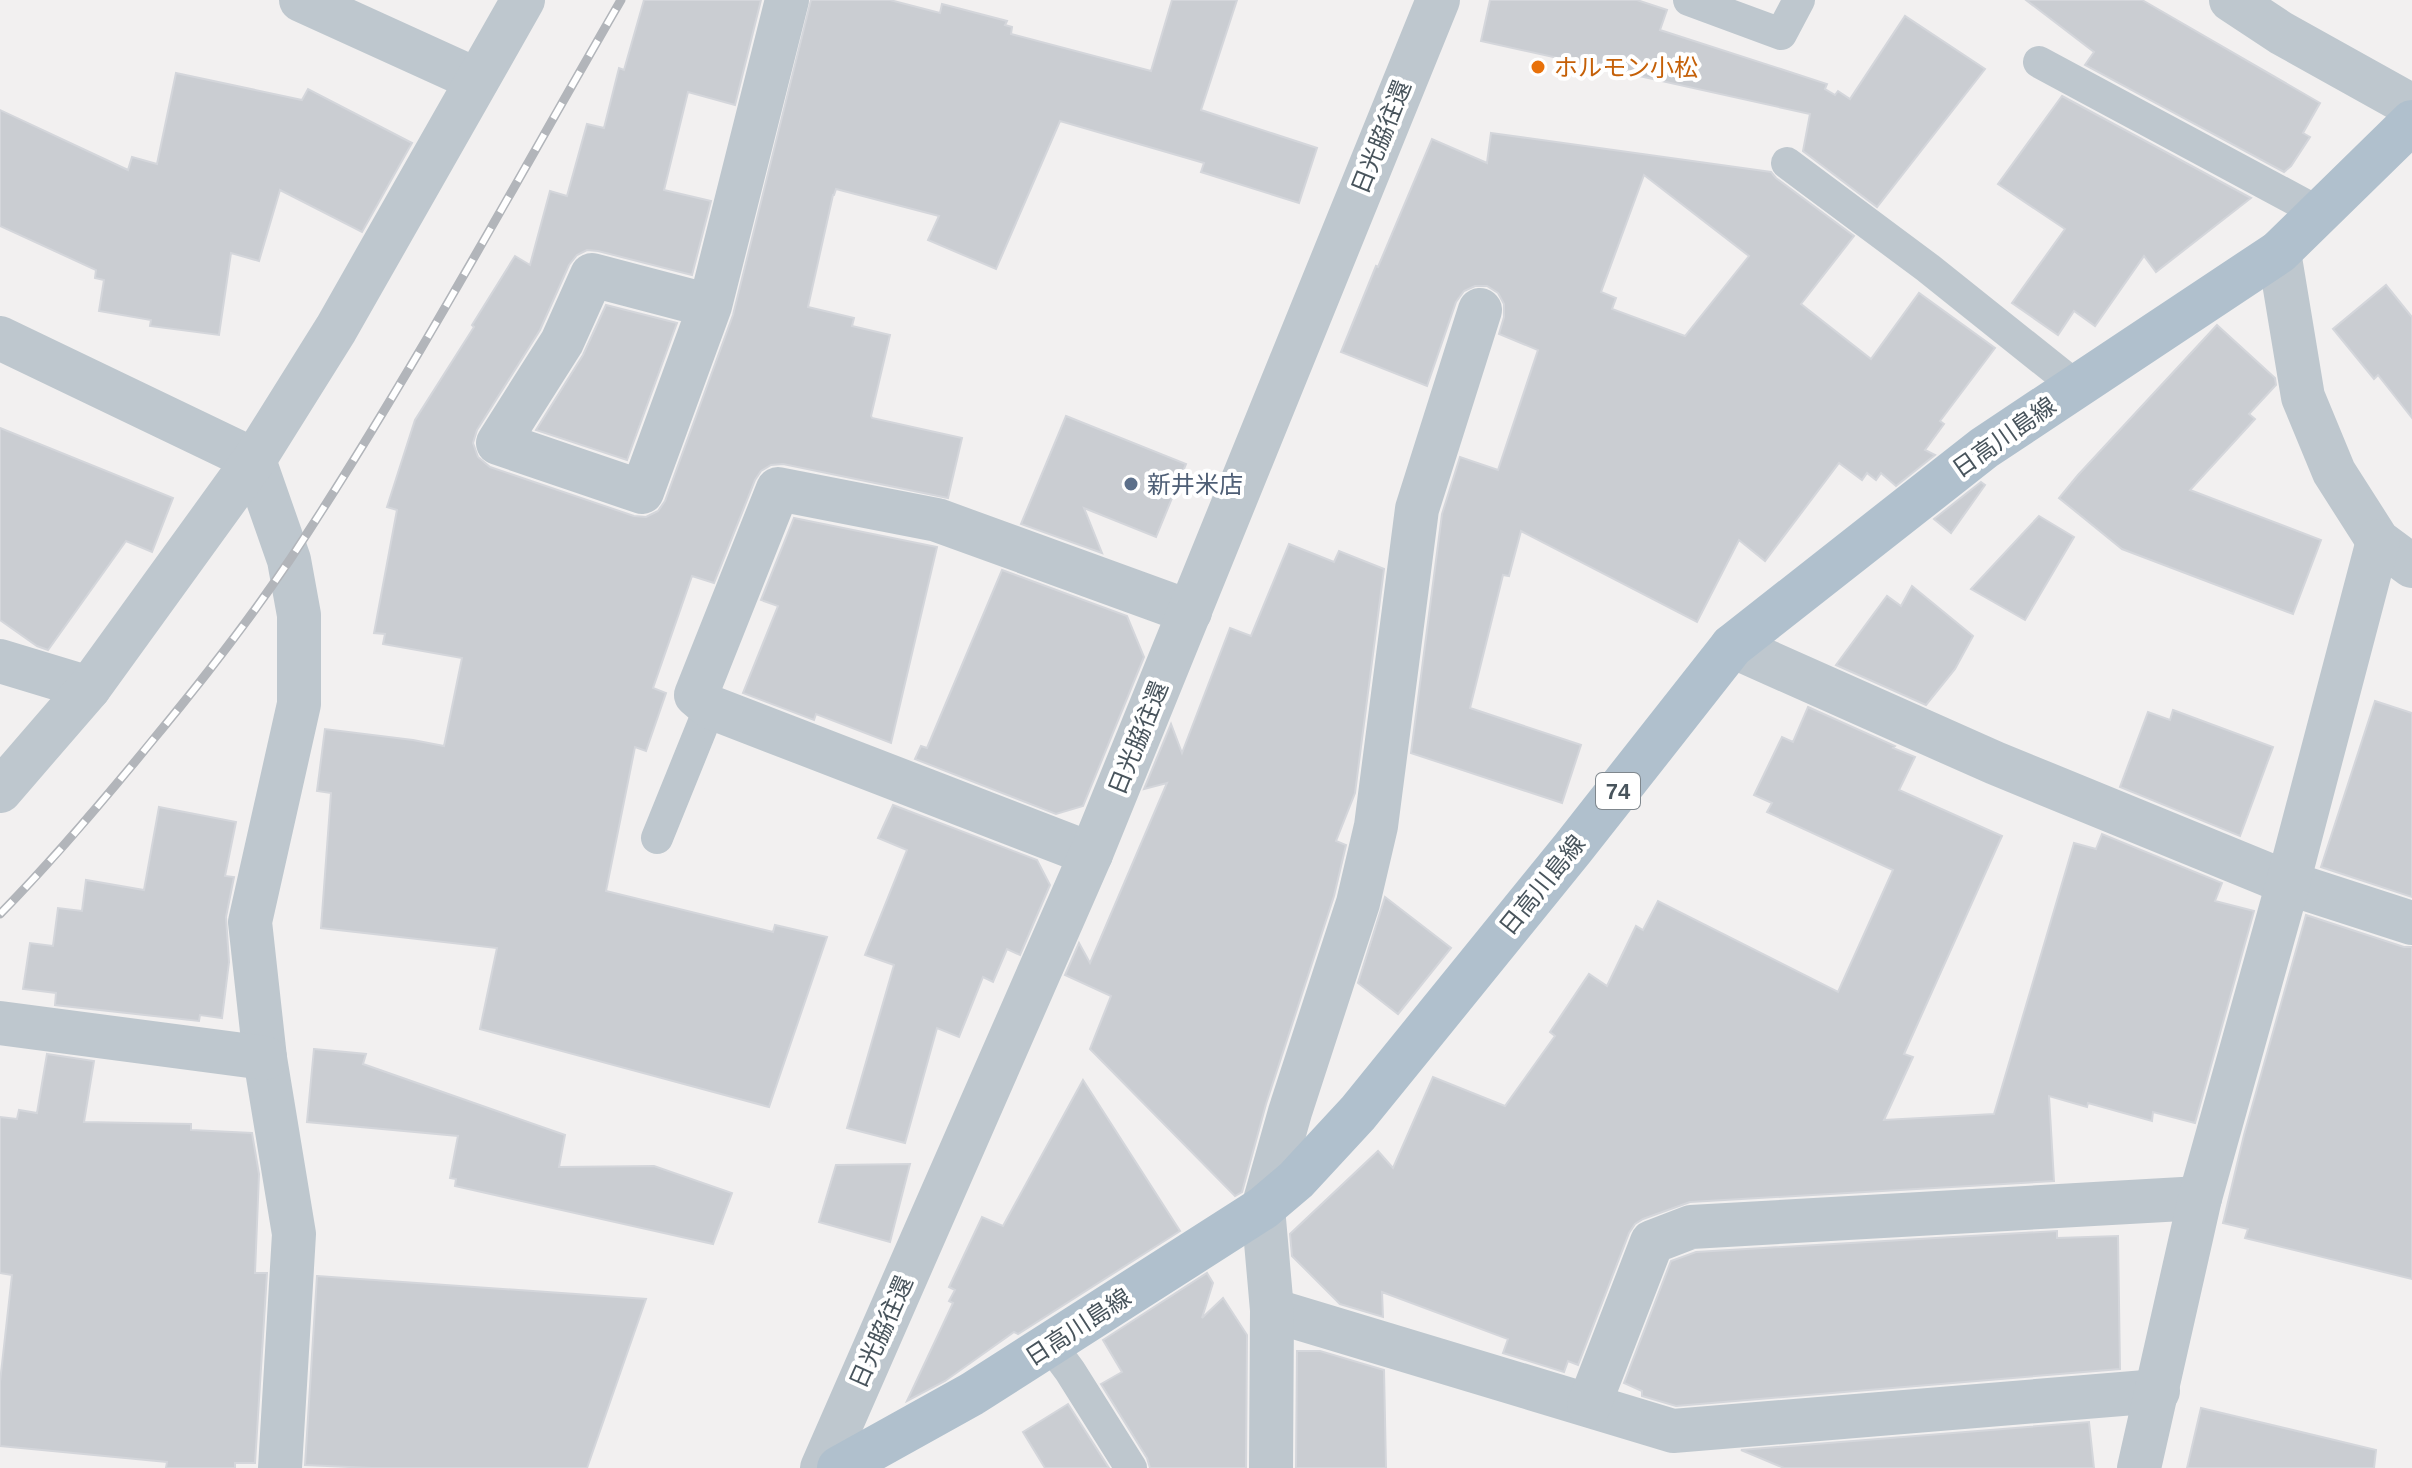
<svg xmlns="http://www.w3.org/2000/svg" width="2412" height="1468" viewBox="0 0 2412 1468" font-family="Arial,'Noto Sans JP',sans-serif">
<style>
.building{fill:#cacdd2;stroke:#d4d6db;stroke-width:2;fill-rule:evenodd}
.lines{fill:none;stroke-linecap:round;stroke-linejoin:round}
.service{stroke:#bec7ce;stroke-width:32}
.minor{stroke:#bec7ce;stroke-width:44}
.tertiary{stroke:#bec7ce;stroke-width:44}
.primary{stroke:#b0c0cd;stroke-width:44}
.rail-casing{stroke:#b2b5ba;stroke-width:9}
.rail{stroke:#fff;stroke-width:6;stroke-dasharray:18;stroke-linecap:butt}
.food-dot{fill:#e8710a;stroke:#fff;stroke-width:3}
.service-dot{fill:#5c6f8a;stroke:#fff;stroke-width:3}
.labels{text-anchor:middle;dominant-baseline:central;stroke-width:8;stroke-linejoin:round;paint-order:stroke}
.shield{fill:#fff;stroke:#7f878d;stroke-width:2}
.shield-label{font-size:22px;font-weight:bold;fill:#48545c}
.food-label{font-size:24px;fill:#c56008;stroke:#fff;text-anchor:start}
.street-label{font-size:24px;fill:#48545c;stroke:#fff}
.service-label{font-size:24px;fill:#4e5e75;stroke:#fff;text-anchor:start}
</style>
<rect width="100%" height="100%" fill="#f2f0f0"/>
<g class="building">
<path d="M 644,0 L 761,0 L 735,105 L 688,92 L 664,190 L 711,201 L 692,275 L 598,251 L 587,250 L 577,255 L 569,265 L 540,330 L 477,430 L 473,443 L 478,457 L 490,467 L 634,516 L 646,517 L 658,511 L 665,501 L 733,315 L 811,0 L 890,0 L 940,13 L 942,4 L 1007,21 L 1005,25 L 1012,27 L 1011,34 L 1151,71 L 1172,0 L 1237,0 L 1201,110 L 1317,148 L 1299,203 L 1201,172 L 1204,163 L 1060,121 L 996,269 L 928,240 L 939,216 L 836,189 L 834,195 L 833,195 L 808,307 L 854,318 L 852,326 L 890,335 L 871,416 L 872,418 L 962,438 L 948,498 L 783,464 L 771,465 L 761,471 L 755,480 L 714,583 L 692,576 L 653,688 L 666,693 L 646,751 L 635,747 L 606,891 L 773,932 L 775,925 L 827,937 L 769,1107 L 480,1029 L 497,948 L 321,928 L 331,793 L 317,791 L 325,729 L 413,740 L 444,746 L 462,658 L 383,644 L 385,634 L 374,633 L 397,510 L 387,507 L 415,420 L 474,327 L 472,325 L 515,256 L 530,265 L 550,191 L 567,196 L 587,124 L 604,128 L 619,68 L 624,70 Z"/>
<path d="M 1490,0 L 1637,0 L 1667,10 L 1660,30 L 1827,84 L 1825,89 L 1835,95 L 1838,91 L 1850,99 L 1905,16 L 1985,69 L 1877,207 L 1803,151 L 1810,114 L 1481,41 Z"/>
<path d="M 2026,0 L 2142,0 L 2320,103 L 2303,133 L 2310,137 L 2291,166 L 2284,172 L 2085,65 L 2094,52 Z"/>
<path d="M 176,73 L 302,100 L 308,89 L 412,143 L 362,232 L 280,190 L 259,261 L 231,253 L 219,335 L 150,326 L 151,320 L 99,311 L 104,280 L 95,278 L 96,270 L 0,226 L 0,110 L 128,170 L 132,157 L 157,164 Z"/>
<path d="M 2062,96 L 2251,198 L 2156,272 L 2144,256 L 2095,326 L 2074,311 L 2058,335 L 2012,303 L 2065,229 L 1998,184 Z"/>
<path d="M 1491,133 L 1771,172 L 1776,178 L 1854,236 L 1801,304 L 1871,359 L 1919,293 L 1995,348 L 1940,421 L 1944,424 L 1925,450 L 1935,455 L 1896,486 L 1881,473 L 1876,480 L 1867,473 L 1862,480 L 1839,463 L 1765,561 L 1739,540 L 1697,622 L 1521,531 L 1509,576 L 1503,575 L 1470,708 L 1581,745 L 1562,803 L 1411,753 L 1442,514 L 1460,457 L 1498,470 L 1538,350 L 1499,334 L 1504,317 L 1504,304 L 1498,293 L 1487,286 L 1475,286 L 1464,291 L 1456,302 L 1427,386 L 1341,352 L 1376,266 L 1378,267 L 1432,139 L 1487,163 ZM 1644,175 L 1749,256 L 1685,336 L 1612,309 L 1616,298 L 1601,292 Z"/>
<path d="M 2386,285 L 2412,317 L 2412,418 L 2378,375 L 2374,379 L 2333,329 Z"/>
<path d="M 606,305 L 677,323 L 627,460 L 536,430 L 583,355 Z"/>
<path d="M 2217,325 L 2275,378 L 2276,385 L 2249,414 L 2255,419 L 2190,490 L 2321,540 L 2293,614 L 2122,549 L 2059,498 L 2078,475 Z"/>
<path d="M 1066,416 L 1186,464 L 1156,537 L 1084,508 L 1102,553 L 1021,524 Z"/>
<path d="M 0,428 L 173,498 L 152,552 L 126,541 L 48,650 L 37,646 L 0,620 Z"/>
<path d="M 1981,482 L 1985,485 L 1951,533 L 1934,519 Z"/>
<path d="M 2039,516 L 2074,537 L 2025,620 L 1971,589 Z"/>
<path d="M 794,518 L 937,547 L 891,743 L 816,714 L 814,720 L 743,693 L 778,606 L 761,600 Z"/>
<path d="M 1289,544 L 1334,562 L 1339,551 L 1384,569 L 1355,793 L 1336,841 L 1346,845 L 1334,896 L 1266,1104 L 1242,1192 L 1235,1196 L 1090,1049 L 1111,996 L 1065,975 L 1079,943 L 1090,963 L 1167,783 L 1144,789 L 1171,724 L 1182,753 L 1230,628 L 1251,636 Z"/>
<path d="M 1002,570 L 1127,616 L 1144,657 L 1083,806 L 1056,814 L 915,759 L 921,746 L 927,748 Z"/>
<path d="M 1912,586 L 1973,636 L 1955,669 L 1926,705 L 1836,665 L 1887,596 L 1901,606 Z"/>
<path d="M 2375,701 L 2412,713 L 2412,897 L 2321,867 Z"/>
<path d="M 1808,707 L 1895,746 L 1893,748 L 1915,757 L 1899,790 L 2002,836 L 1904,1054 L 1913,1057 L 1884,1120 L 1994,1114 L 2074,843 L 2096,849 L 2102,834 L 2222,883 L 2215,901 L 2254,911 L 2195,1123 L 2153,1112 L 2152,1121 L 2088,1103 L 2087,1107 L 2049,1096 L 2054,1181 L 1690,1202 L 1643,1219 L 1635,1224 L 1629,1233 L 1578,1365 L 1568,1361 L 1564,1372 L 1503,1353 L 1508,1339 L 1382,1292 L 1383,1317 L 1340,1304 L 1292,1256 L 1290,1234 L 1378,1151 L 1393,1168 L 1433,1077 L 1505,1106 L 1555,1036 L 1550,1032 L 1589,974 L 1607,986 L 1636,926 L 1643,930 L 1658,901 L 1838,992 L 1893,870 L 1767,812 L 1772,803 L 1754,795 L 1782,737 L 1793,742 Z"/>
<path d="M 2173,710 L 2273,747 L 2240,836 L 2120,787 L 2148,712 L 2170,720 Z"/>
<path d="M 893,805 L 1037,860 L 1050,885 L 1020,955 L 1007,949 L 993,982 L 983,977 L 959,1037 L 937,1028 L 905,1143 L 847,1128 L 894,965 L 865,955 L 907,850 L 878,838 Z"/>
<path d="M 159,807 L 236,822 L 225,876 L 234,877 L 226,917 L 229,962 L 222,1018 L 200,1015 L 199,1021 L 55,1005 L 56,993 L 23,989 L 30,943 L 53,946 L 58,908 L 82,911 L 86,880 L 144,890 Z"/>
<path d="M 1385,897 L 1451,948 L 1398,1014 L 1358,983 Z"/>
<path d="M 2306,915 L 2404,947 L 2412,947 L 2412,1279 L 2245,1238 L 2248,1229 L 2223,1223 L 2244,1135 Z"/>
<path d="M 314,1049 L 366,1054 L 363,1064 L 565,1135 L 559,1167 L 654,1166 L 732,1193 L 713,1244 L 455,1186 L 456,1179 L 450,1178 L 458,1136 L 307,1122 Z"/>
<path d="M 47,1054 L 94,1061 L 84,1122 L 191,1124 L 191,1130 L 252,1133 L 259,1174 L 255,1273 L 267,1273 L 255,1463 L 235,1463 L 235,1468 L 166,1468 L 167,1462 L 0,1446 L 0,1382 L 12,1275 L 0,1273 L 0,1117 L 17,1119 L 19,1110 L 37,1113 Z"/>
<path d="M 1083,1080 L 1180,1231 L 1018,1334 L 1014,1332 L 945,1381 L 907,1401 L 953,1303 L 949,1301 L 955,1290 L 949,1287 L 982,1217 L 1003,1226 Z"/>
<path d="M 910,1164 L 890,1242 L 819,1222 L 836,1165 Z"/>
<path d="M 2057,1231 L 2057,1238 L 2118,1236 L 2120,1369 L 1676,1406 L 1642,1396 L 1642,1391 L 1624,1383 L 1671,1261 L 1696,1252 Z"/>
<path d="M 1207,1273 L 1213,1283 L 1202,1318 L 1223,1298 L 1247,1335 L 1246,1468 L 1150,1468 L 1147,1458 L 1101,1384 L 1122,1372 L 1103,1340 Z"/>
<path d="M 317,1276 L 646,1299 L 587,1468 L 372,1468 L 305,1465 Z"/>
<path d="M 1297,1351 L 1320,1351 L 1384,1370 L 1386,1468 L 1296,1468 Z"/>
<path d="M 1068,1404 L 1109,1468 L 1045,1468 L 1023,1432 Z"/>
<path d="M 2201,1408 L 2376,1450 L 2374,1468 L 2187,1468 Z"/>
<path d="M 2089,1422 L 2094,1468 L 1784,1468 L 1741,1450 Z"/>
</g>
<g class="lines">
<g class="service">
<path d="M 1689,0 L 1781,34 L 1799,0"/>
<path d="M 2039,62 L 2320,213"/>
<path d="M 1787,163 L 1928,268 L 2077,387"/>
<path d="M 657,838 L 710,707"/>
<path d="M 1050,1344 L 1070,1371 L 1131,1468"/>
</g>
<g class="minor">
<path d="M 301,0 L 477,80"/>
<path d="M 2231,0 L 2281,33 L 2412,106"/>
<path d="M 2279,252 L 2303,397 L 2334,472 L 2378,541 L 2412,566"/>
<path d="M 710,306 L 592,275 L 562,342 L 498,443 L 642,492 L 710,306 L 787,0"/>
<path d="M 0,338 L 254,460 L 289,560 L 299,615 L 299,704 L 250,922 L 265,1058 L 294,1234 L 280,1468"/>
<path d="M 1732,646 L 1995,763 L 2288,883 L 2412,923"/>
<path d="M 0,661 L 89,688"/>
<path d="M 0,791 L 89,688 L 254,460 L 336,329 L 523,0"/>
<path d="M 1091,854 L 710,707 L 696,695 L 778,489 L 937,520 L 1190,612"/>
<path d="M 0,1023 L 265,1058"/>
<path d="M 1272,1310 L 1673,1431 L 2158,1391"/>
<path d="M 1589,1405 L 1652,1242 L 1691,1227 L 2200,1198"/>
<path d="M 1271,1468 L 1272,1310 L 1263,1208 L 1290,1112 L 1358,903 L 1376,826 L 1417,509 L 1480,310"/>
<path d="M 2139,1468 L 2200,1198 L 2288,883 L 2378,541"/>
</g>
<path class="tertiary" d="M 822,1468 L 1091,854 L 1438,0"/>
<path class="primary" d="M 839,1468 L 972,1394 L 1263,1208 L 1296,1180 L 1358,1113 L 1573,848 L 1732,646 L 1984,448 L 2279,252 L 2412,122"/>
<g class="rail-casing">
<path id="rail" d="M 0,914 C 54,859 103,801 152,741 C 201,682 248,622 291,558 C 410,378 513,187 621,0"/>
</g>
<use href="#rail" class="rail"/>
</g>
<circle class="food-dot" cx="1538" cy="67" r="8"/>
<circle class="service-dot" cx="1131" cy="484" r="8"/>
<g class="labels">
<rect class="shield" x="1596" y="773" width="44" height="36" rx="6"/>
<g class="shield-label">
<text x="1618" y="791">74</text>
</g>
<g class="food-label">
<text x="1554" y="67">ホルモン小松</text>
</g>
<g class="street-label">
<text transform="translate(1381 137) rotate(-68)">日光脇往還</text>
<text transform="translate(2004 437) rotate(-35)">日高川島線</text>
<text transform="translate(1138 738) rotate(-68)">日光脇往還</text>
<text transform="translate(1542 885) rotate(-51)">日高川島線</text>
<text transform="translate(1078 1327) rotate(-33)">日高川島線</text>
<text transform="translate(881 1332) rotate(-66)">日光脇往還</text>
</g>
<g class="service-label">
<text x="1147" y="484">新井米店</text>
</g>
</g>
</svg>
